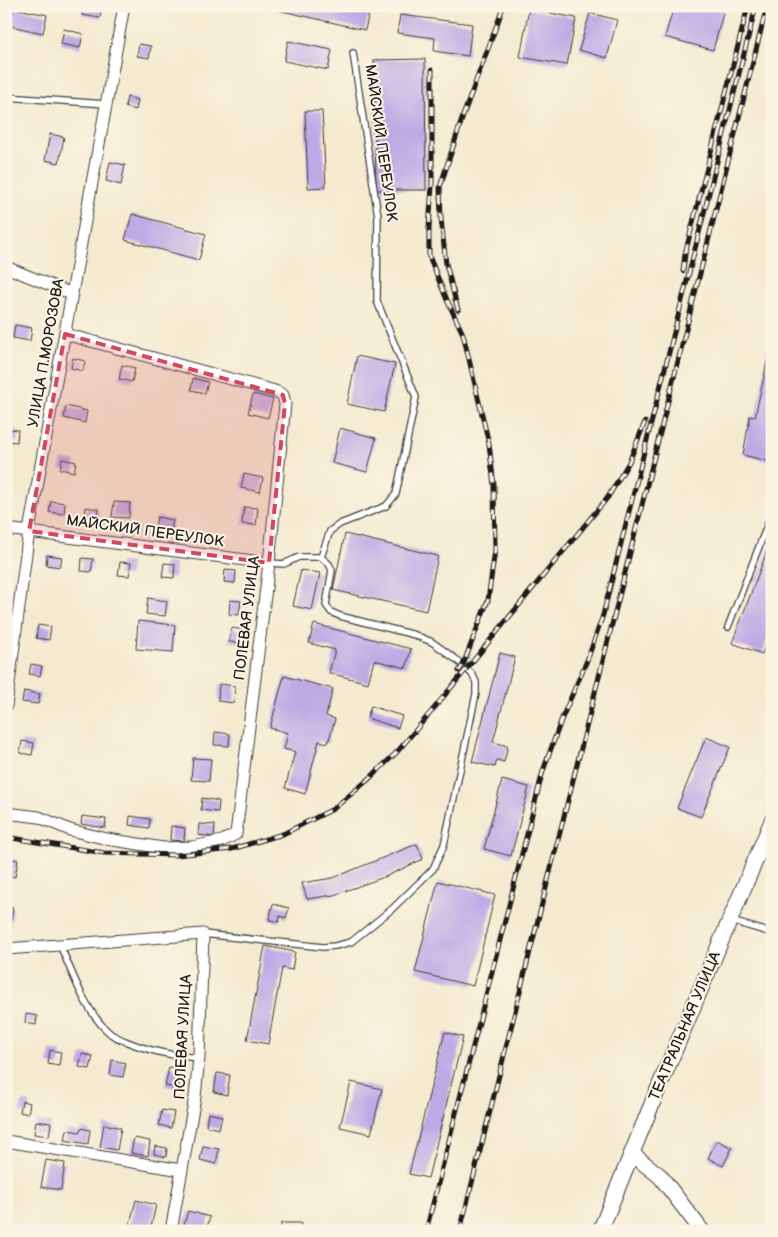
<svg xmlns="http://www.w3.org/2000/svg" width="778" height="1237" viewBox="0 0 778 1237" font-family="'Balsamiq Sans',sans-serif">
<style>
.building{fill:#bea9e5}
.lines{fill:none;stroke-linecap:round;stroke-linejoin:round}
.service-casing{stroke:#3c3b37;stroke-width:8}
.minor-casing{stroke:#3c3b37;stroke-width:13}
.secondary-casing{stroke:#3c3b37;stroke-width:17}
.service{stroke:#fff;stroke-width:5.5}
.minor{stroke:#fff;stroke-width:11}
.secondary{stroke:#fff;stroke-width:15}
.rail-casing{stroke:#1c1c1c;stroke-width:5}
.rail{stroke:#fcf5e5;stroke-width:3;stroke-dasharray:9;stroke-linecap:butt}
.marked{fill:#d1495b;fill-opacity:0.2;stroke:#d1495b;stroke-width:4;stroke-dasharray:10 6;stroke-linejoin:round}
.labels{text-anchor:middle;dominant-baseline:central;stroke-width:4;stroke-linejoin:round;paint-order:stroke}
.street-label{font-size:15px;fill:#1c1c1c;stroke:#fcf5e5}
</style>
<rect width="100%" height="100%" fill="#fcf5e5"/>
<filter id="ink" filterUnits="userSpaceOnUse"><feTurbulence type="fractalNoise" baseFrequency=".02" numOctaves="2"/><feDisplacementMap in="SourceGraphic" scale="10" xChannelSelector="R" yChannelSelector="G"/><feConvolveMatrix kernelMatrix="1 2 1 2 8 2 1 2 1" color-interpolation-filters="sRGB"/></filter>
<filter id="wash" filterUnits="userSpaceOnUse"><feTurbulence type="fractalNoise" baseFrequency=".0096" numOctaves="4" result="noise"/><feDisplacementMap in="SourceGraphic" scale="20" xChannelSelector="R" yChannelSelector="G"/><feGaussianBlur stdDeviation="1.12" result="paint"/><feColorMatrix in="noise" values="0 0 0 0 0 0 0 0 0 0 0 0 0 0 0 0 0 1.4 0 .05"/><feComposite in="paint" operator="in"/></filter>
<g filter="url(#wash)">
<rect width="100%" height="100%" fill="#f4ead0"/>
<g id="blocks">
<g class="building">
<path d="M 83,6 L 102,6 L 100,18 L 82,15 Z"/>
<path d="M 261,6 L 361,6 L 370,8 L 365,30 Z"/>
<path d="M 674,6 L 725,6 L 713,50 L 665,37 Z"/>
<path d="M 14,8 L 47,15 L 43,33 L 10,26 Z"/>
<path d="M 529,9 L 576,18 L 567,65 L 520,57 Z"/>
<path d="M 590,13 L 617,20 L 607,58 L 579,50 Z"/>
<path d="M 400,15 L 472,24 L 468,56 L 434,51 L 435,38 L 397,33 Z"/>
<path d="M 64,29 L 83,34 L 80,48 L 61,44 Z"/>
<path d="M 288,41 L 332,50 L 328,70 L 284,61 Z"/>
<path d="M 139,44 L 151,46 L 149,58 L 137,56 Z"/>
<path d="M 425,59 L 426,190 L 376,190 L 374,60 Z"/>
<path d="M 127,97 L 138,100 L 136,110 L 125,107 Z"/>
<path d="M 305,111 L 322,111 L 326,187 L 308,188 Z"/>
<path d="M 50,134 L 64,137 L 59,163 L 45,160 Z"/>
<path d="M 110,162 L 125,165 L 121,185 L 106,181 Z"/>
<path d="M 132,214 L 206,234 L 199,260 L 125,240 Z"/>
<path d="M 15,325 L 32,328 L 30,341 L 13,338 Z"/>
<path d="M 769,353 L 772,354 L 771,462 L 743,455 L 750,416 L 755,417 Z"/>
<path d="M 357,356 L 395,364 L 384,412 L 347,404 Z"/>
<path d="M 73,358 L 85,361 L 83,371 L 71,368 Z"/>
<path d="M 122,365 L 135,368 L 132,382 L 119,379 Z"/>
<path d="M 193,378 L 208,382 L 205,393 L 191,390 Z"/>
<path d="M 253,394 L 273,399 L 268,418 L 248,413 Z"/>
<path d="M 66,406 L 87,411 L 85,423 L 64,418 Z"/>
<path d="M 340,428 L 376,438 L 367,472 L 332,463 Z"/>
<path d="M 6,429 L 18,430 L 17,442 L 6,441 Z"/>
<path d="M 62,459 L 76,462 L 74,472 L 60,469 Z"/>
<path d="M 244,474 L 263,478 L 260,492 L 241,488 Z"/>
<path d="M 51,501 L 65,503 L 64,514 L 49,512 Z"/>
<path d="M 114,502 L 130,503 L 129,518 L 112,517 Z"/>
<path d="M 86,507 L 99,509 L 97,524 L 84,522 Z"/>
<path d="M 244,507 L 258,508 L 256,525 L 242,524 Z"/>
<path d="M 157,517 L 173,520 L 171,531 L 155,528 Z"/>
<path d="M 345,534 L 438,556 L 426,611 L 333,590 Z"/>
<path d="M 769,546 L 772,547 L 772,628 L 762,654 L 732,643 Z"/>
<path d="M 47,555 L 62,557 L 60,567 L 46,565 Z"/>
<path d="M 82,558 L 93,559 L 91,572 L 81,571 Z"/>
<path d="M 120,562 L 131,563 L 129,576 L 118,575 Z"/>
<path d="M 164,563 L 175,564 L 174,578 L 162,577 Z"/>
<path d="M 225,570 L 236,571 L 235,583 L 224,582 Z"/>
<path d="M 301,570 L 320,573 L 312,610 L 293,606 Z"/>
<path d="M 148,598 L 167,601 L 165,616 L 146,614 Z"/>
<path d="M 230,600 L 241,601 L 239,615 L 229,614 Z"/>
<path d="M 138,621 L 175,625 L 173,652 L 136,649 Z"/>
<path d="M 314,624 L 411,649 L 406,668 L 374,660 L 368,683 L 329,673 L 335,650 L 309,643 Z"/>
<path d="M 38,625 L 51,627 L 49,640 L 36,638 Z"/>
<path d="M 232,628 L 250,631 L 248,644 L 229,642 Z"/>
<path d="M 500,653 L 515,657 L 493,742 L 508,746 L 504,762 L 497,760 L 495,767 L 472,762 Z"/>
<path d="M 31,664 L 42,666 L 40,676 L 29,674 Z"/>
<path d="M 284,676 L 333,689 L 326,716 L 335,719 L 328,743 L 319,741 L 305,794 L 285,788 L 295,752 L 284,749 L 288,733 L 270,728 Z"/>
<path d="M 219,684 L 235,686 L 234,703 L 218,701 Z"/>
<path d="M 24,691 L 40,694 L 38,704 L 22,702 Z"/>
<path d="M 371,706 L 402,716 L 398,728 L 367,718 Z"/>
<path d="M 215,732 L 230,734 L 229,746 L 214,745 Z"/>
<path d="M 706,737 L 730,747 L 701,817 L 677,808 Z"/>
<path d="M 22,741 L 34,743 L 32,755 L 20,753 Z"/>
<path d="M 193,758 L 211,759 L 209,781 L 191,780 Z"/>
<path d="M 502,780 L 529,787 L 511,856 L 484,849 Z"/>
<path d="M 202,798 L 219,801 L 218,812 L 201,810 Z"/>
<path d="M 82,816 L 106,819 L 105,828 L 81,824 Z"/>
<path d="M 130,816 L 150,819 L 149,828 L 129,825 Z"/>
<path d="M 199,824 L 215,825 L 214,837 L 198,835 Z"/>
<path d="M 171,826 L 185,828 L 184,841 L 170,840 Z"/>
<path d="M 417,844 L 423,859 L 387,876 L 334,895 L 307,899 L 302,883 L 333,878 Z"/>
<path d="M 6,858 L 18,860 L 15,877 L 6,875 Z"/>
<path d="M 438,881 L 495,895 L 473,986 L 415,972 Z"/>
<path d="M 273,904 L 289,908 L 286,918 L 280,916 L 279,922 L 269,920 Z"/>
<path d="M 6,907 L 13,908 L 10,928 L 6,927 Z"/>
<path d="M 265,946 L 295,952 L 292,970 L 282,968 L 268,1044 L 247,1040 Z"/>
<path d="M 26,1014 L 37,1016 L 36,1025 L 25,1023 Z"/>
<path d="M 445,1032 L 463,1037 L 428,1178 L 409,1174 Z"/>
<path d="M 50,1050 L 61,1052 L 59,1066 L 48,1064 Z"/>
<path d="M 82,1054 L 93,1056 L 90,1069 L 79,1067 Z"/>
<path d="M 112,1060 L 126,1063 L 123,1077 L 110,1075 Z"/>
<path d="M 169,1067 L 182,1069 L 178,1088 L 165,1086 Z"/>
<path d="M 217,1073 L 230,1075 L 227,1095 L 214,1092 Z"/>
<path d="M 351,1082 L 382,1089 L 371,1134 L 340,1127 Z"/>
<path d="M 22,1101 L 30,1103 L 28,1114 L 20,1112 Z"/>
<path d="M 162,1110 L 174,1112 L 171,1128 L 159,1125 Z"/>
<path d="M 208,1113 L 222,1116 L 219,1129 L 206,1126 Z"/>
<path d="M 36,1121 L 51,1123 L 49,1136 L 34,1134 Z"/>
<path d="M 104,1124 L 121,1128 L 117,1150 L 100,1147 Z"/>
<path d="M 81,1128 L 90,1130 L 88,1144 L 65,1140 L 67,1130 L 80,1132 Z"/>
<path d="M 134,1138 L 150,1141 L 148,1156 L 131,1153 Z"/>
<path d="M 717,1140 L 732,1148 L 723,1166 L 708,1158 Z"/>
<path d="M 155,1146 L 167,1148 L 166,1157 L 154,1154 Z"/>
<path d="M 203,1146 L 219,1149 L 216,1164 L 200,1160 Z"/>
<path d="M 46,1160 L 65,1163 L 61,1190 L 41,1187 Z"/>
<path d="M 136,1200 L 156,1205 L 150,1231 L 129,1227 Z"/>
<path d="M 188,1211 L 210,1217 L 206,1231 L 184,1225 Z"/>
<path d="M 281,1223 L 301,1223 L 300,1231 L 281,1231 Z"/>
</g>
</g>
</g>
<g filter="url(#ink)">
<use href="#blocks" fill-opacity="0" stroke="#3c3b37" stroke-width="1"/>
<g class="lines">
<g class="service-casing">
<g id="service">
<path d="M 6,97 L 106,104"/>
<path d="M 269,563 L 284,564 L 299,557 L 321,557 L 330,531 L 340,524 L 386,506 L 396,494 L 416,397 L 377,301 L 378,216 L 353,53"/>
<path d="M 728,627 L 772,513"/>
<path d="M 731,921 L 772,933"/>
<path d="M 203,934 L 323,947 L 335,946 L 351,942 L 392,909 L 433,869 L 444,845 L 476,694 L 476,682 L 472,674 L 457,660 L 432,642 L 415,635 L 340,616 L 331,612 L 326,605 L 332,570 L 329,564 L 321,557"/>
<path d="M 60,945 C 73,974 86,1014 111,1034 C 115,1037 121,1039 125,1041 C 152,1052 170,1055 199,1058"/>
</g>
</g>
<g class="minor-casing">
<g id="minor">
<path d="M 6,267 L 72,294"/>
<path d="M 6,529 L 269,563"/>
<path d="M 6,706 L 29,531 L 124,6"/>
<path d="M 6,813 L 39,817 L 70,830 L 107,839 L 163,848 L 192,847 L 222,841 L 236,834 L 269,563 L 285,404 L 283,395 L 275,391 L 65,334"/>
<path d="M 6,949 L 203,934 L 199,1058 L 195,1097 L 171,1231"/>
<path d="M 6,1141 L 181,1170"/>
</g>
</g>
<g class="secondary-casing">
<g id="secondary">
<path d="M 632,1154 L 660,1176 L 702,1231"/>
<path d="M 600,1231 L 656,1094 L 772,821"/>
</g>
</g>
<use href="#service" class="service"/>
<use href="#minor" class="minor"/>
<use href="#secondary" class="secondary"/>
<g class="rail-casing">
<g id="rail">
<path d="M 432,70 L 432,186 L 429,228 L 429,256 L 447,300 L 463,334 L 489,444 L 494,485 L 495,550 L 488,600 L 463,665 L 459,671"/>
<path d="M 683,271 L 685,254 L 748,6"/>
<path d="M 458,310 L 446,264 L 441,219 L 440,187 L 464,113 L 499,19 L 503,6"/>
<path d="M 6,837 L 104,853 L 177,855 L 232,849 L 283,834 L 333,809 L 369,779 L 397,752 L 431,712 L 608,497 L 629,462 L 645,422"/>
<path d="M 426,1231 L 543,771 L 562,718 L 588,658 L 603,615 L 756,6"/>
<path d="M 460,1231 L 767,6"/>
</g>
</g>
<use href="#rail" class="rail"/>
</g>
</g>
<path class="marked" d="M 65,334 L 283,395 L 285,404 L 269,563 L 29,531 Z"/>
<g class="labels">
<g class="street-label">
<text transform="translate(381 143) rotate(82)">МАЙСКИЙ ПЕРЕУЛОК</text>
<text transform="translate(46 353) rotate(-80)">УЛИЦА П.МОРОЗОВА</text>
<text transform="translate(145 531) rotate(8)">МАЙСКИЙ ПЕРЕУЛОК</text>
<text transform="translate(247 618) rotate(-83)">ПОЛЕВАЯ УЛИЦА</text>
<text transform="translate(685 1026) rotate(-67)">ТЕАТРАЛЬНАЯ УЛИЦА</text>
<text transform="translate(183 1037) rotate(-87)">ПОЛЕВАЯ УЛИЦА</text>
</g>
</g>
<rect width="778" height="1237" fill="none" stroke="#fcf5e5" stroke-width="25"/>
</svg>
